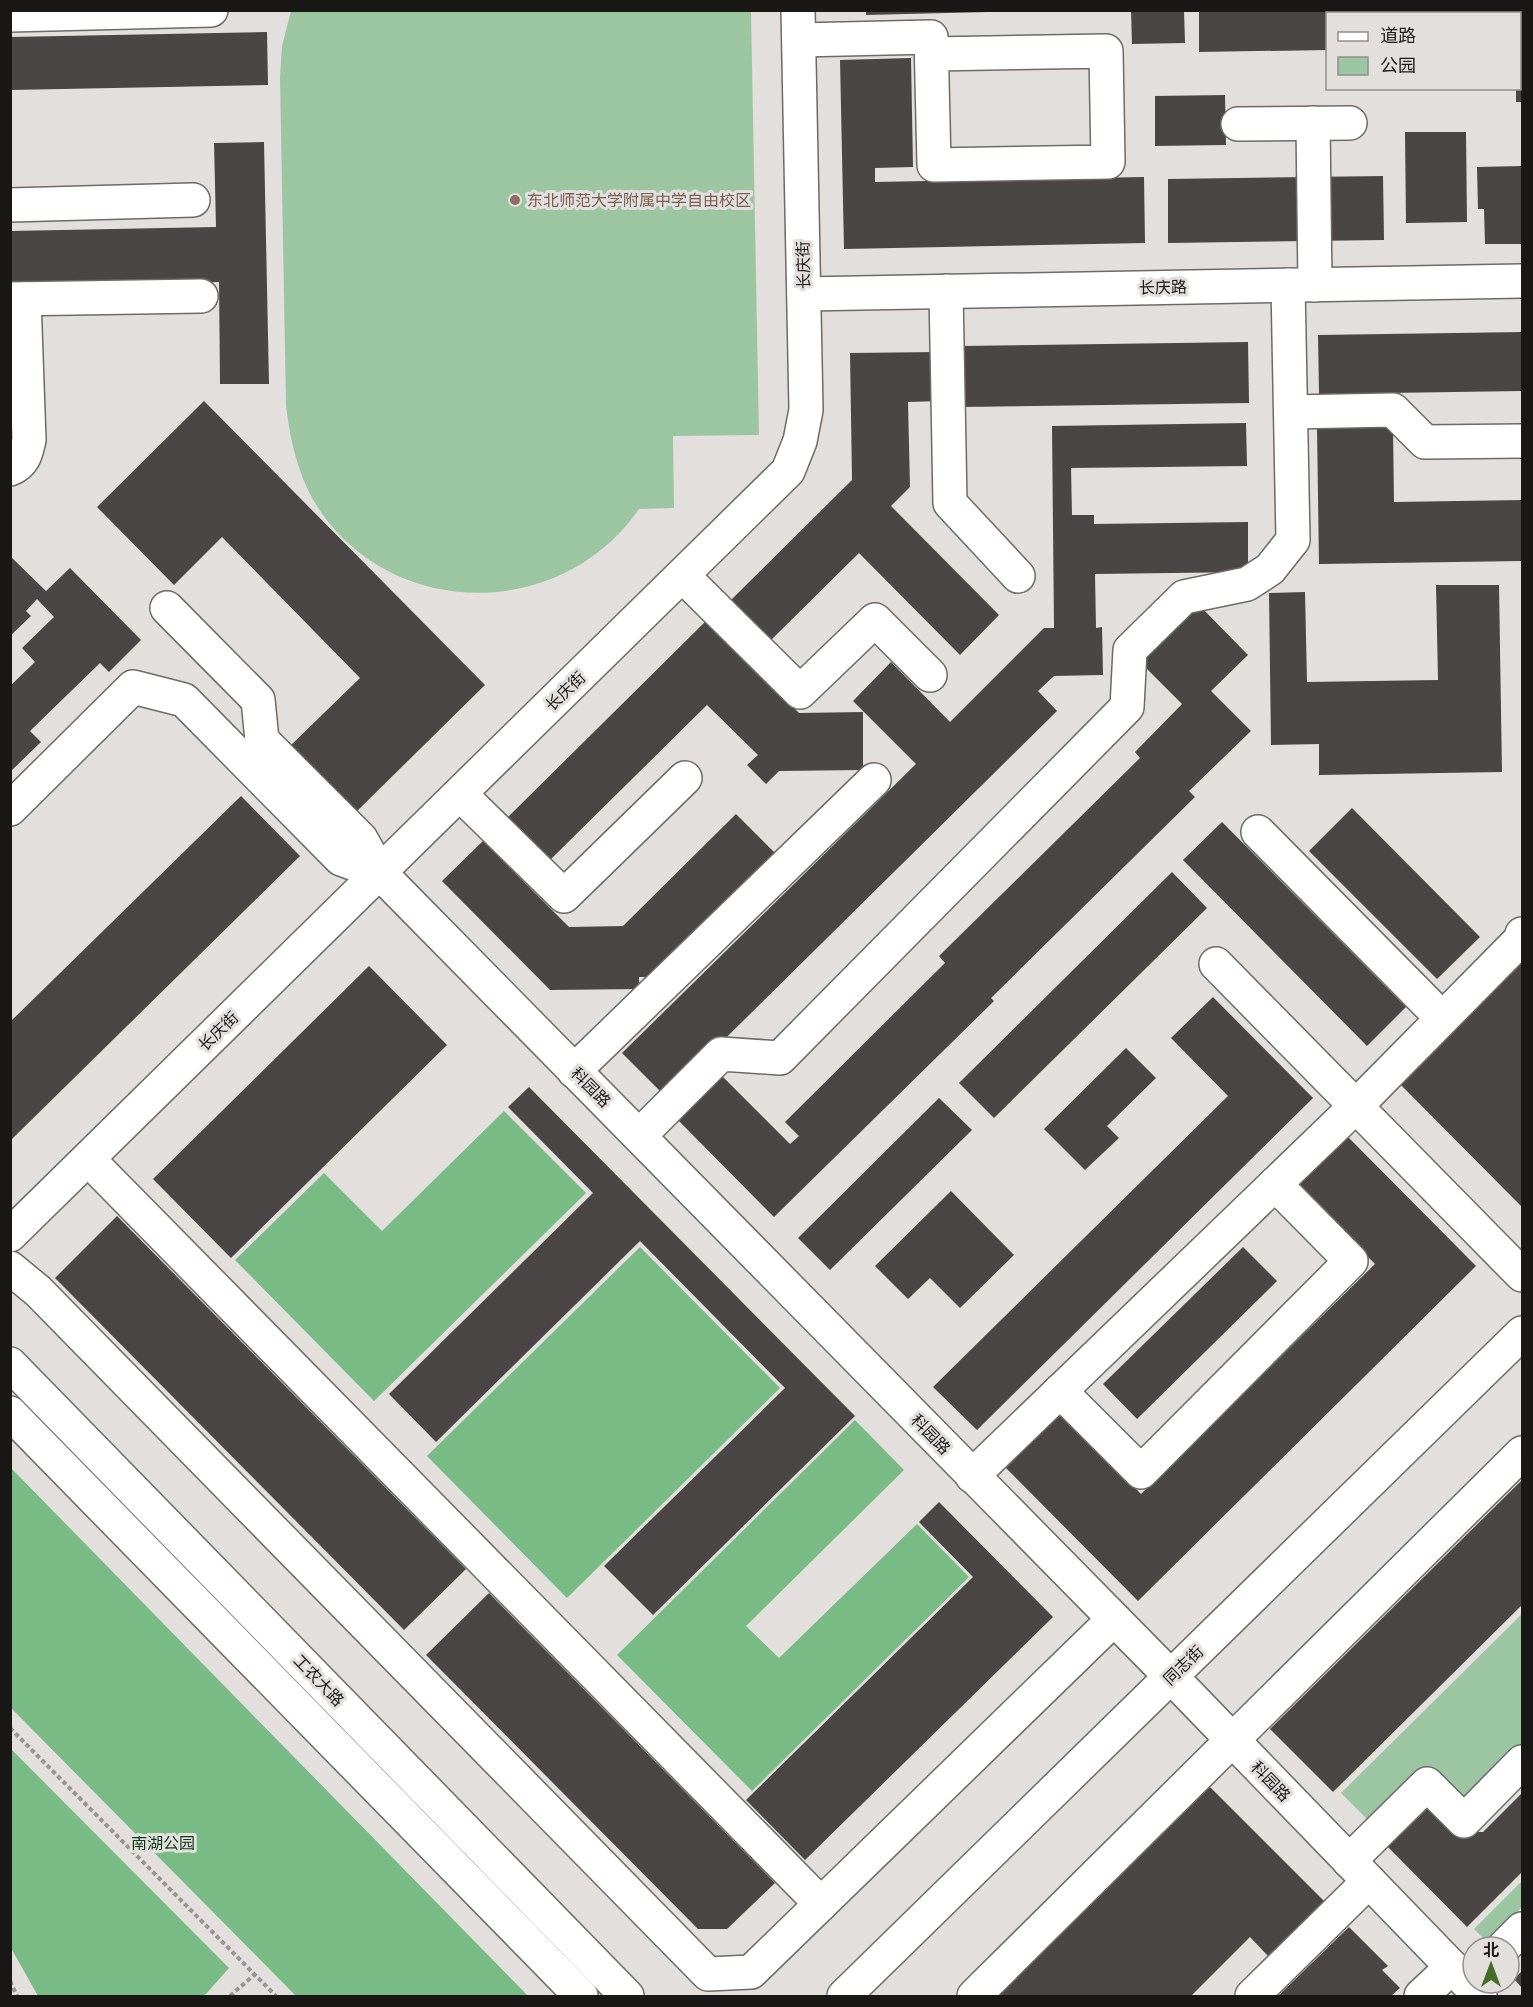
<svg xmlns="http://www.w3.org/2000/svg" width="1533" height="2007" viewBox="0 0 1533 2007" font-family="Manrope,'Noto Sans SC',sans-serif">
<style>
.green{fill:#9cc5a2}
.forest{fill:#79bb85}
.building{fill:#4a4646}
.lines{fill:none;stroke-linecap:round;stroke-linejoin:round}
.minor-casing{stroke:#6d6a68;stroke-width:36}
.major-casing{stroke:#6d6a68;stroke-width:36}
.path{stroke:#989593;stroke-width:4;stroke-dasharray:4.5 3;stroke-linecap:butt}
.minor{stroke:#fff;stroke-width:33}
.major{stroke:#fff;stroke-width:33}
.education-dot{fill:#8d6e63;stroke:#e3dfdd;stroke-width:2}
.labels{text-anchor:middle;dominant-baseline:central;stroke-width:6;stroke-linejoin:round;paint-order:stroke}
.education-label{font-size:16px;fill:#785e54;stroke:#e3dfdd;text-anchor:start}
.street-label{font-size:16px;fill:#191817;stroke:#e3dfdd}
.park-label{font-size:16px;fill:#093b18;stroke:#e3dfdd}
</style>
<rect width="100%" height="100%" fill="#e3dfdd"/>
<g class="green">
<path d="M 291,11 L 751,11 L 759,435 L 673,436 L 674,508 L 639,509 C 567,614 410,622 329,523 C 301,488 291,448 286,405 L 280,77 L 282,46 Z"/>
<path d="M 1522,1614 L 1522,1744 L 1464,1802 L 1431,1767 L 1373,1825 L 1341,1793 Z"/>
<path d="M 1522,1881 L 1522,1907 L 1487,1942 L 1474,1929 Z"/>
</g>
<g class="forest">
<path d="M 504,1111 L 586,1193 L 374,1401 L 235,1260 L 324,1173 L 382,1231 Z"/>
<path d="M 640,1247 L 780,1388 L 567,1598 L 427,1456 Z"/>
<path d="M 855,1420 L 904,1470 L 746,1626 L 779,1658 L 917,1524 L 969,1577 L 752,1791 L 617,1655 Z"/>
<path d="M 10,1468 L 11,1468 L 528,1996 L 296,1996 L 11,1708 Z"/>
<path d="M 11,1749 L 229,1968 L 206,1994 L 201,1996 L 38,1996 L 11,1948 Z"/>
</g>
<g class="building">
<path d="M 866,10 L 988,10 L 988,12 L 866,15 Z"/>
<path d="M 1131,10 L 1184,10 L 1185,43 L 1132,44 Z"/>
<path d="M 1199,10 L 1500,10 L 1500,14 L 1328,14 L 1328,50 L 1199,52 Z"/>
<path d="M 1508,10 L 1522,10 L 1522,102 L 1516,102 L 1516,88 L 1520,88 L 1520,14 L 1508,14 Z"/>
<path d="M 267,32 L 268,85 L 10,90 L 10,37 Z"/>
<path d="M 911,58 L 913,167 L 875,168 L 875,182 L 1144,177 L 1145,243 L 844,249 L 840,60 Z"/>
<path d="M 1225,95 L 1226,145 L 1155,146 L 1155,96 Z"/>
<path d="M 1405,132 L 1466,132 L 1467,222 L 1406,223 Z"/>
<path d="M 264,142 L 269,384 L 220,384 L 219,282 L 10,286 L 10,231 L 216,227 L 214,143 Z"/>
<path d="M 1522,166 L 1522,244 L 1485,244 L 1484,209 L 1478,209 L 1477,167 Z"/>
<path d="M 1383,176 L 1384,240 L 1168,243 L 1168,179 Z"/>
<path d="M 1522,332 L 1522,391 L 1319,394 L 1318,335 Z"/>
<path d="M 1248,342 L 1249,403 L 960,407 L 959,346 Z"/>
<path d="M 939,352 L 940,401 L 908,402 L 910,487 L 891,506 L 999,615 L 960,655 L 859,553 L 771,640 L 731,600 L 852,480 L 850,353 Z"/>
<path d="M 204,401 L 485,685 L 353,815 L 287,749 L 360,678 L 222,537 L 174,585 L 97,507 Z"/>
<path d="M 1246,423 L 1247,466 L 1071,468 L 1072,515 L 1094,515 L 1094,524 L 1248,522 L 1248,572 L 1095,574 L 1096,628 L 1102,627 L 1103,675 L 1054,676 L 1038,691 L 1057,711 L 666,1097 L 622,1053 L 916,764 L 853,701 L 891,662 L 950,722 L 1044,628 L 1054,628 L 1052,426 Z"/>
<path d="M 1393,427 L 1394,502 L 1522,500 L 1522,561 L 1319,564 L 1317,428 Z"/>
<path d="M 10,556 L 46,591 L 70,568 L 141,640 L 109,672 L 100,663 L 30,731 L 41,742 L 10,772 L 10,686 L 35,662 L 22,648 L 54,617 L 37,599 L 26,611 L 31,616 L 10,636 Z"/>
<path d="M 1436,585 L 1499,585 L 1502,772 L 1319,775 L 1319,744 L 1271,745 L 1269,593 L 1305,592 L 1307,682 L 1438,680 Z"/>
<path d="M 1198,604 L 1248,655 L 1211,691 L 1251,731 L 1189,791 L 1195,797 L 991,998 L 994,1001 L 774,1217 L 673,1115 L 717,1071 L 790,1144 L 799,1136 L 785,1122 L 945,963 L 939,956 L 1140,758 L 1135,752 L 1182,704 L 1140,662 Z"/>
<path d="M 707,620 L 799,713 L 863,712 L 863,770 L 779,771 L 766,784 L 747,765 L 758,755 L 707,705 L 550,860 L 508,817 Z"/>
<path d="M 241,796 L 300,856 L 10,1141 L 10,1022 Z"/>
<path d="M 1352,808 L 1480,937 L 1437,979 L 1309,851 Z"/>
<path d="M 736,814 L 775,853 L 648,977 L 639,977 L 639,989 L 550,990 L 442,881 L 483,841 L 569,927 L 623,926 Z"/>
<path d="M 1222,822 L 1406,1007 L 1367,1046 L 1183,860 Z"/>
<path d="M 1172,872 L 1207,908 L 994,1118 L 959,1083 Z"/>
<path d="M 1522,959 L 1522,1207 L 1398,1082 Z"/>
<path d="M 369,966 L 447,1045 L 231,1258 L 153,1179 Z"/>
<path d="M 1213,997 L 1313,1098 L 977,1430 L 933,1387 L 1228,1096 L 1171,1038 Z"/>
<path d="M 1126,1048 L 1156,1078 L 1107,1126 L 1119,1138 L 1085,1170 L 1044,1129 Z"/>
<path d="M 529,1087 L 855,1416 L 653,1615 L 604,1566 L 785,1388 L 640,1241 L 436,1442 L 389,1394 L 593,1193 L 508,1107 Z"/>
<path d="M 939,1098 L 972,1130 L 830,1270 L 798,1238 Z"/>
<path d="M 1344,1133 L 1476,1266 L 1138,1601 L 1006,1468 L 1061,1413 L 1141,1494 L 1375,1264 L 1295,1183 Z"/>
<path d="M 951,1191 L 1014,1255 L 960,1308 L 930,1278 L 908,1299 L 875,1266 Z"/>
<path d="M 117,1216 L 466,1569 L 404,1630 L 55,1278 Z"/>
<path d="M 1243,1247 L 1277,1281 L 1137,1419 L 1103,1384 Z"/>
<path d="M 1522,1480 L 1522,1605 L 1333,1792 L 1270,1729 Z"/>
<path d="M 939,1502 L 1053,1617 L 805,1860 L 746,1800 L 973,1577 L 919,1522 Z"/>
<path d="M 489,1593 L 775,1883 L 727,1929 L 698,1929 L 426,1655 Z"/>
<path d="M 1210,1787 L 1324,1901 L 1268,1956 L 1250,1937 L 1191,1996 L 998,1996 Z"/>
<path d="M 1522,1793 L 1522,1872 L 1467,1927 L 1388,1847 L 1430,1806 L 1455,1832 L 1483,1832 Z"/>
<path d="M 1349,1927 L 1388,1966 L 1382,1970 L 1400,1988 L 1391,1996 L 1278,1996 Z"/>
<path d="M 1522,1971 L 1522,1988 L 1514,1979 Z"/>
</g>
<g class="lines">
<g class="minor-casing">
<g id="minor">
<path d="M 10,15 L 211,10"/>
<path d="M 799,40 L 931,37 L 934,165 L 1108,162 L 1106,51 L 932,54"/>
<path d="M 1313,123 L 1315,285"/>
<path d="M 1238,124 L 1350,123"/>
<path d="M 10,205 L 193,200"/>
<path d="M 946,291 L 950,503 L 1018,576"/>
<path d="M 804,294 L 1522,281"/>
<path d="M 10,299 L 201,296"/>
<path d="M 1291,412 L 1393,410 L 1425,442 L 1522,441"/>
<path d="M 10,469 C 24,464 26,453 29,440 L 24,299"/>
<path d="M 683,576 L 800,692 L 875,620 L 930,675"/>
<path d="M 167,608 L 258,700 L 262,740 L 361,839 L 380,873 L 1186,1692 L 1480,1996"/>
<path d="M 460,794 L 564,896 L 685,778"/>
<path d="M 10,809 L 133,687 L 184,700 L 341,859 L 380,873"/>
<path d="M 1258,832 L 1442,1018"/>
<path d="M 1216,964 L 1522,1275"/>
<path d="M 574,1071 L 874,780"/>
<path d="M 639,1136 L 721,1054 L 780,1058 L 1127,707 L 1130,650 L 1184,597 L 1247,584 L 1270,569 L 1293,540 L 1288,285"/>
<path d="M 88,1159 L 821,1904"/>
<path d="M 10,1235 L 788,471 L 800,441 L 806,410 L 798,10"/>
<path d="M 10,1268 L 38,1291 L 708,1974 L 751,1972 L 1114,1619"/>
<path d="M 1060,1391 L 1141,1472 L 1351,1261 L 1275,1184"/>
<path d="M 972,1476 L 1356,1106 L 1521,939 L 1522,934"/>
<path d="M 1349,1861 L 1427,1784 L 1464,1821 L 1522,1762"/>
<path d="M 1504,1947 L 1522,1929"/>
<path d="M 974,1996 L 1522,1453"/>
<path d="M 1252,1996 L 1369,1881"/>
<path d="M 1421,1996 L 1452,1967"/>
</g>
</g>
<g class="major-casing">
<g id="major">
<path d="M 10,1364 L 627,1996"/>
<path d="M 10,1413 L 581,1996"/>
<path d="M 844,1996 L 1522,1333"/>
</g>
</g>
<g class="path">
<path d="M 10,1728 L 276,1996"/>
<path d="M 10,1981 L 17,1996"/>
<path d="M 230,1996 L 254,1975"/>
</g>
<use href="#minor" class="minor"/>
<use href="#major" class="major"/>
</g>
<circle class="education-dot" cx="515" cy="200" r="6"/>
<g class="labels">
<g class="education-label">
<text x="527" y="200">东北师范大学附属中学自由校区</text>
</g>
<g class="street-label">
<text transform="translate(803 265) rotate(-91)">长庆街</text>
<text transform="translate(1163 287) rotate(-1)">长庆路</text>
<text transform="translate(565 691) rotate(-44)">长庆街</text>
<text transform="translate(218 1031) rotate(-44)">长庆街</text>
<text transform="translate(591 1087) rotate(45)">科园路</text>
<text transform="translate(931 1434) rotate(46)">科园路</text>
<text transform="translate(1183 1665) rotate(-44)">同志街</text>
<text transform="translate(319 1680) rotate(46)">工农大路</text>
<text transform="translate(1271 1781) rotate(46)">科园路</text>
</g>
<g class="park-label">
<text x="163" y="1843">南湖公园</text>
</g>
</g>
<rect width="1533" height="2007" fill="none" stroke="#191817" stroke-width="24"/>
<rect x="1326" y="12" width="195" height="78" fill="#e3dfdd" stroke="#928f8e" stroke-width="1.5"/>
<rect x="1338" y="32" width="30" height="9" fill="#ffffff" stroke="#928f8e" stroke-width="1.5"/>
<text x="1380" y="42" font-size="18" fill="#191817">道路</text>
<rect x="1338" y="57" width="30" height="18" fill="#9cc5a2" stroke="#928f8e" stroke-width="1.5"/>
<text x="1380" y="72" font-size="18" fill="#191817">公园</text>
<g transform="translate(1491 1965)"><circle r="28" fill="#e3dfdd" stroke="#928f8e" stroke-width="1.5"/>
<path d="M0-4.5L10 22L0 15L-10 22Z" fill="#456d29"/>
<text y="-9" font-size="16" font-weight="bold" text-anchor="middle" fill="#191817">北</text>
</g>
</svg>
